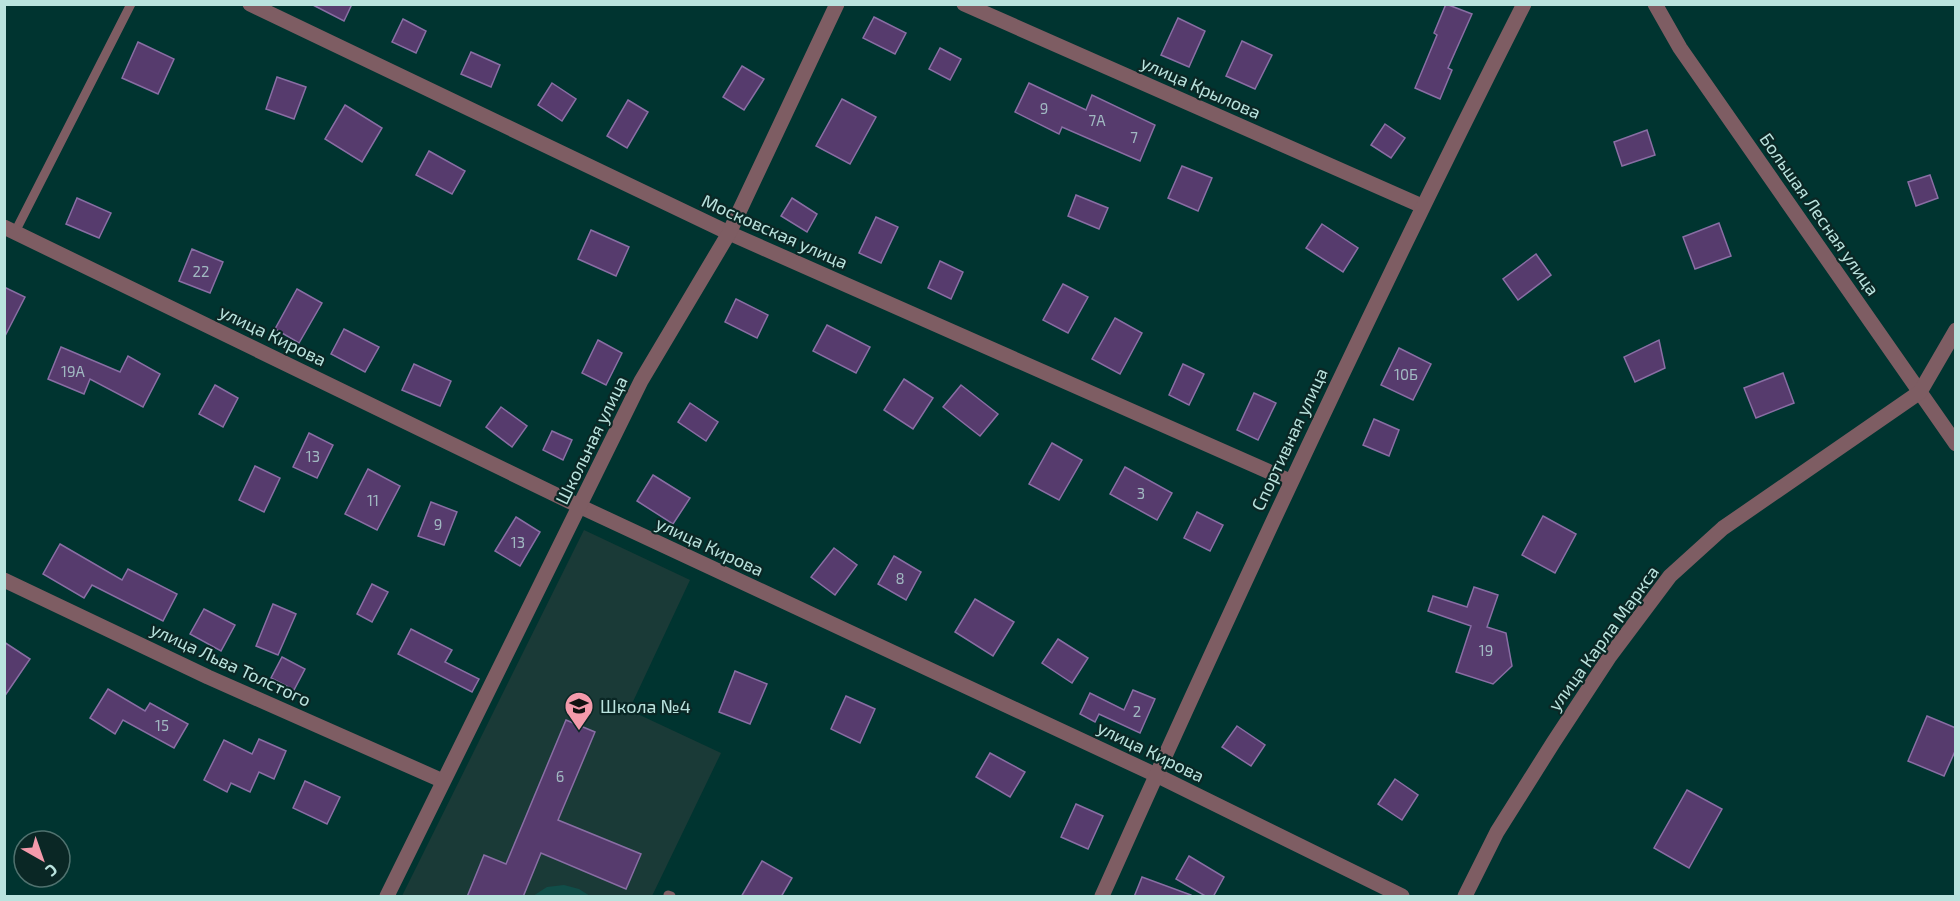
<svg xmlns="http://www.w3.org/2000/svg" width="1960" height="901" viewBox="0 0 1960 901" font-family="'Exo 2',sans-serif">
<style>
.built{fill:#1a3a37}
.green{fill:#114e49}
.building{fill:#563b6d;stroke:#896ea4;stroke-width:1.5}
.lines{fill:none;stroke-linecap:round;stroke-linejoin:round}
.lane{stroke:#7e5d63;stroke-width:9}
.street{stroke:#7e5d63;stroke-width:15}
.labels{text-anchor:middle;dominant-baseline:central;stroke-width:4.5;stroke-linejoin:round;paint-order:stroke}
.number-label{font-size:15px;fill:#a1b9c2}
.street-label{font-size:18px;fill:#bae3de;stroke:#0a2725}
.poi-label{font-size:18px;fill:#bae3de;stroke:#0a2725;text-anchor:start}
</style>
<rect width="100%" height="100%" fill="#003430"/>
<path class="built" d="M 584,530 L 690,580 L 629,710 L 721,753 L 652,896 L 402,896 Z"/>
<path class="green" d="M 564,885 L 579,889 L 590,896 L 533,896 L 547,887 Z"/>
<g class="building">
<path d="M 311,4 L 352,4 L 344,21 Z"/>
<path d="M 1446,4 L 1472,14 L 1448,68 L 1452,70 L 1440,99 L 1415,88 L 1437,35 L 1434,33 Z"/>
<path d="M 874,17 L 906,33 L 895,54 L 863,38 Z"/>
<path d="M 1178,18 L 1205,31 L 1189,67 L 1161,55 Z"/>
<path d="M 403,19 L 426,31 L 416,53 L 392,42 Z"/>
<path d="M 1242,41 L 1272,55 L 1255,89 L 1226,76 Z"/>
<path d="M 138,42 L 174,59 L 158,94 L 122,78 Z"/>
<path d="M 940,48 L 961,59 L 950,80 L 929,69 Z"/>
<path d="M 471,52 L 500,65 L 491,87 L 461,74 Z"/>
<path d="M 742,66 L 764,79 L 744,110 L 723,97 Z"/>
<path d="M 277,77 L 306,87 L 294,119 L 266,109 Z"/>
<path d="M 552,83 L 576,99 L 562,121 L 538,105 Z"/>
<path d="M 1029,83 L 1086,110 L 1092,95 L 1155,125 L 1140,161 L 1062,127 L 1059,134 L 1015,112 Z"/>
<path d="M 842,99 L 876,117 L 850,164 L 816,146 Z"/>
<path d="M 628,100 L 648,112 L 627,148 L 607,136 Z"/>
<path d="M 345,105 L 382,128 L 362,162 L 325,139 Z"/>
<path d="M 1385,124 L 1405,138 L 1391,158 L 1371,145 Z"/>
<path d="M 1647,130 L 1655,155 L 1622,166 L 1614,142 Z"/>
<path d="M 429,151 L 465,171 L 452,194 L 416,175 Z"/>
<path d="M 1182,166 L 1212,178 L 1198,211 L 1168,198 Z"/>
<path d="M 1930,175 L 1938,198 L 1916,206 L 1908,182 Z"/>
<path d="M 1076,195 L 1108,208 L 1099,229 L 1068,216 Z"/>
<path d="M 77,198 L 111,213 L 99,238 L 66,224 Z"/>
<path d="M 792,198 L 817,214 L 807,232 L 781,216 Z"/>
<path d="M 876,217 L 898,227 L 881,263 L 859,253 Z"/>
<path d="M 1719,223 L 1731,256 L 1695,269 L 1683,237 Z"/>
<path d="M 1322,224 L 1358,248 L 1343,272 L 1306,248 Z"/>
<path d="M 591,230 L 629,247 L 616,276 L 578,259 Z"/>
<path d="M 192,249 L 223,262 L 210,293 L 179,281 Z"/>
<path d="M 1536,254 L 1551,275 L 1518,300 L 1503,279 Z"/>
<path d="M 940,261 L 963,272 L 951,299 L 928,288 Z"/>
<path d="M 1063,284 L 1088,297 L 1068,333 L 1043,320 Z"/>
<path d="M 4,287 L 25,297 L 4,338 Z"/>
<path d="M 297,289 L 322,303 L 299,343 L 275,329 Z"/>
<path d="M 736,299 L 768,315 L 757,338 L 725,322 Z"/>
<path d="M 1115,318 L 1142,333 L 1120,374 L 1092,359 Z"/>
<path d="M 827,325 L 870,347 L 856,373 L 813,351 Z"/>
<path d="M 344,329 L 379,347 L 365,372 L 331,354 Z"/>
<path d="M 598,340 L 622,353 L 606,385 L 582,373 Z"/>
<path d="M 1659,340 L 1665,368 L 1635,382 L 1624,357 Z"/>
<path d="M 61,347 L 120,372 L 128,356 L 160,374 L 143,407 L 90,379 L 84,394 L 48,379 Z"/>
<path d="M 1399,348 L 1431,364 L 1413,400 L 1381,385 Z"/>
<path d="M 414,364 L 451,381 L 440,406 L 402,390 Z"/>
<path d="M 1183,364 L 1204,374 L 1189,405 L 1169,395 Z"/>
<path d="M 1783,373 L 1794,403 L 1756,418 L 1744,388 Z"/>
<path d="M 904,379 L 933,398 L 913,429 L 884,410 Z"/>
<path d="M 215,385 L 238,398 L 223,427 L 199,414 Z"/>
<path d="M 961,385 L 998,414 L 980,436 L 943,407 Z"/>
<path d="M 1254,393 L 1276,403 L 1258,440 L 1237,430 Z"/>
<path d="M 690,403 L 718,422 L 706,441 L 678,422 Z"/>
<path d="M 501,407 L 527,426 L 512,447 L 486,427 Z"/>
<path d="M 1374,419 L 1399,430 L 1389,456 L 1363,445 Z"/>
<path d="M 552,431 L 572,440 L 563,460 L 543,450 Z"/>
<path d="M 309,433 L 333,445 L 317,478 L 293,467 Z"/>
<path d="M 1052,443 L 1082,460 L 1059,500 L 1029,484 Z"/>
<path d="M 255,466 L 280,478 L 264,512 L 239,500 Z"/>
<path d="M 1125,467 L 1172,493 L 1157,520 L 1110,494 Z"/>
<path d="M 368,469 L 400,486 L 377,530 L 345,514 Z"/>
<path d="M 653,475 L 690,498 L 673,524 L 637,501 Z"/>
<path d="M 431,502 L 457,512 L 444,545 L 418,536 Z"/>
<path d="M 1197,512 L 1223,525 L 1210,551 L 1184,538 Z"/>
<path d="M 1543,516 L 1576,534 L 1555,573 L 1522,555 Z"/>
<path d="M 516,517 L 540,532 L 520,566 L 495,551 Z"/>
<path d="M 60,544 L 122,580 L 128,569 L 177,594 L 163,621 L 92,585 L 84,598 L 43,574 Z"/>
<path d="M 834,548 L 857,565 L 835,595 L 811,577 Z"/>
<path d="M 894,556 L 921,572 L 906,600 L 878,584 Z"/>
<path d="M 372,584 L 388,592 L 372,622 L 357,614 Z"/>
<path d="M 1474,587 L 1498,595 L 1487,627 L 1506,633 L 1512,666 L 1493,684 L 1456,672 L 1471,626 L 1428,611 L 1433,596 L 1467,607 Z"/>
<path d="M 975,599 L 1014,622 L 993,656 L 955,632 Z"/>
<path d="M 273,604 L 296,614 L 278,655 L 256,646 Z"/>
<path d="M 204,609 L 235,625 L 221,651 L 190,634 Z"/>
<path d="M 411,629 L 452,650 L 445,662 L 479,679 L 472,692 L 398,654 Z"/>
<path d="M 1058,639 L 1088,658 L 1072,683 L 1042,663 Z"/>
<path d="M 4,642 L 30,659 L 4,697 Z"/>
<path d="M 282,657 L 305,669 L 294,690 L 271,678 Z"/>
<path d="M 735,671 L 767,684 L 750,724 L 719,712 Z"/>
<path d="M 108,689 L 145,711 L 150,703 L 188,724 L 174,748 L 123,720 L 115,734 L 90,718 Z"/>
<path d="M 1133,690 L 1155,699 L 1140,733 L 1099,714 L 1095,722 L 1080,714 L 1090,693 L 1124,710 Z"/>
<path d="M 846,696 L 875,709 L 860,743 L 831,729 Z"/>
<path d="M 1927,716 L 1956,728 L 1956,749 L 1944,776 L 1908,761 Z"/>
<path d="M 566,720 L 595,732 L 558,820 L 641,854 L 626,889 L 541,853 L 523,897 L 467,897 L 484,855 L 506,864 Z"/>
<path d="M 1237,726 L 1265,745 L 1251,766 L 1222,747 Z"/>
<path d="M 259,739 L 286,751 L 274,779 L 259,772 L 250,792 L 231,783 L 227,792 L 204,780 L 224,740 L 252,754 Z"/>
<path d="M 990,753 L 1025,772 L 1010,797 L 976,777 Z"/>
<path d="M 1395,779 L 1418,795 L 1402,820 L 1378,804 Z"/>
<path d="M 305,781 L 340,797 L 327,824 L 293,808 Z"/>
<path d="M 1687,790 L 1722,809 L 1689,868 L 1654,848 Z"/>
<path d="M 1076,804 L 1103,816 L 1088,849 L 1061,837 Z"/>
<path d="M 1189,856 L 1224,877 L 1213,897 L 1207,897 L 1176,879 Z"/>
<path d="M 762,861 L 792,878 L 781,897 L 741,897 Z"/>
<path d="M 1142,877 L 1191,895 L 1191,897 L 1134,897 Z"/>
</g>
<g class="lines">
<g class="lane">
<path d="M 15,232 L 131,4"/>
<path d="M 668,895 L 671,896"/>
</g>
<g class="street">
<path d="M 250,4 L 729,233 L 1290,481"/>
<path d="M 964,4 L 1422,206"/>
<path d="M 1655,4 L 1680,48 L 1956,444"/>
<path d="M 4,227 L 579,506 L 1156,775 L 1402,896"/>
<path d="M 4,580 L 208,677 L 443,781"/>
<path d="M 387,896 L 641,381 L 729,233 L 837,4"/>
<path d="M 1102,896 C 1236,596 1375,298 1524,4"/>
<path d="M 1465,896 L 1497,832 L 1553,743 L 1610,656 L 1670,576 L 1723,528 L 1920,392 L 1956,330"/>
</g>
</g>
<defs>
<g id="school-pin" transform="scale(1.5)"><path d="M0 17L-7.5 6A9.5 9.5 0 1 1 7.5 6Z" fill="#f39aab" stroke="#0a2725"/><path d="M0-5L7-2L0 1L-7-2ZM-4 1L0 2.5L4 1V4Q0 6-4 4Z" fill="#111"/></g>
</defs>
<g fill-rule="evenodd">
<use href="#school-pin" x="579" y="706"/>
</g>
<g class="labels">
<g class="number-label">
<text x="1044" y="108">9</text>
<text x="1097" y="120">7А</text>
<text x="1134" y="137">7</text>
<text x="201" y="271">22</text>
<text x="73" y="371">19А</text>
<text x="1406" y="374">10Б</text>
<text x="313" y="456">13</text>
<text x="1141" y="493">3</text>
<text x="373" y="500">11</text>
<text x="438" y="524">9</text>
<text x="518" y="542">13</text>
<text x="900" y="578">8</text>
<text x="1486" y="650">19</text>
<text x="1137" y="711">2</text>
<text x="162" y="725">15</text>
<text x="560" y="776">6</text>
</g>
<g class="street-label">
<text transform="translate(1201 87) rotate(24)">улица Крылова</text>
<text transform="translate(1820 214) rotate(55)">Большая Лесная улица</text>
<text transform="translate(775 231) rotate(24)">Московская улица</text>
<text transform="translate(273 335) rotate(26)">улица Кирова</text>
<text transform="translate(1289 439) rotate(-65)">Спортивная улица</text>
<text transform="translate(591 440) rotate(-64)">Школьная улица</text>
<text transform="translate(710 546) rotate(25)">улица Кирова</text>
<text transform="translate(1603 638) rotate(-54)">улица Карла Маркса</text>
<text transform="translate(231 664) rotate(25)">улица Льва Толстого</text>
<text transform="translate(1151 751) rotate(26)">улица Кирова</text>
</g>
<g class="poi-label">
<text x="600" y="706">Школа №4</text>
</g>
</g>
<rect width="1960" height="901" fill="none" stroke="#bae3de" stroke-width="12"/>
<g transform="translate(42 859) rotate(140)"><circle r="28" fill="#0a2725" stroke="#50726f" stroke-width="1.5"/>
<path d="M0-4.5L10 22L0 15L-10 22Z" fill="#f39aab"/>
<text y="-9" font-size="16" font-weight="bold" text-anchor="middle" fill="#bae3de">С</text>
</g>
</svg>
